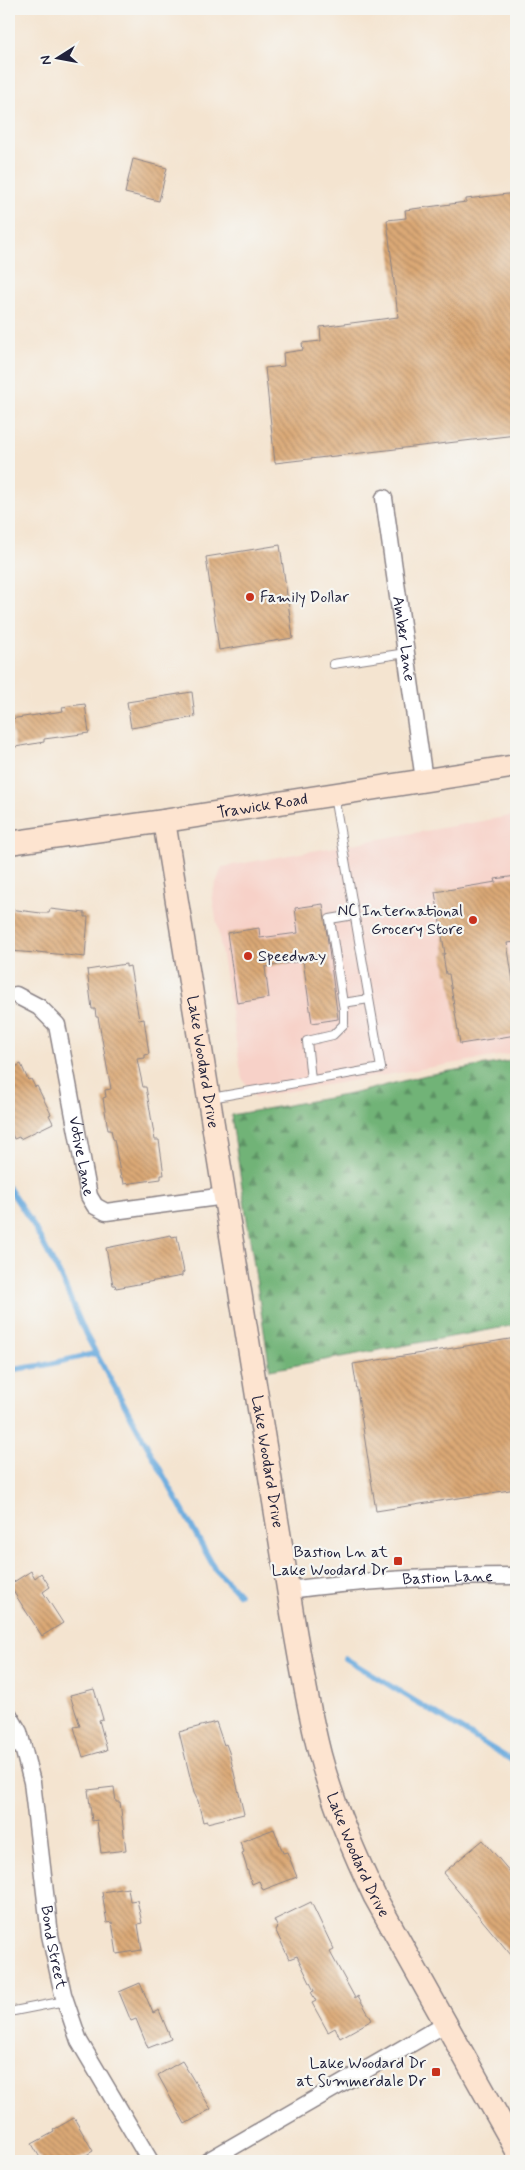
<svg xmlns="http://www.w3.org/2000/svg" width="525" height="2170" viewBox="0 0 525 2170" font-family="Mynerve,sans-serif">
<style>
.built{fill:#f7d1c8}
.forest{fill:url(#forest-firs);stroke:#4a6a59}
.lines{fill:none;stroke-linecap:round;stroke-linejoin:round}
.stream{stroke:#6babde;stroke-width:5.5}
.building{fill:url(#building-back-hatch)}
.lane-casing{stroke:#8b8386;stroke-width:10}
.street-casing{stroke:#8b8386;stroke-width:19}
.secondary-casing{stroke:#8b8386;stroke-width:25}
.lane{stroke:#fff;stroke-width:8}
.street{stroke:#fff;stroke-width:16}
.secondary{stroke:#fde4d0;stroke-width:22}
.poi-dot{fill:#c8321e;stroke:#f6f6f2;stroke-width:2}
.labels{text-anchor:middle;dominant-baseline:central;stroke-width:4.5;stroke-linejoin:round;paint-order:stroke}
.poi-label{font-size:16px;fill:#22223b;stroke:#f6f6f2;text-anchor:end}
.street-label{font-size:16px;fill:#22223b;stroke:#f6f6f2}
</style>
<defs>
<pattern id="forest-firs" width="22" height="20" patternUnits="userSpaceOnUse" patternTransform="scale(1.25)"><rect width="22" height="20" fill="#71b377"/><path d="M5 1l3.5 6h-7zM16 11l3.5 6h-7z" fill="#5c9163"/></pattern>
<pattern id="building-back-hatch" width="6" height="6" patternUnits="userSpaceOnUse" patternTransform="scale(1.25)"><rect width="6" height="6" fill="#dba976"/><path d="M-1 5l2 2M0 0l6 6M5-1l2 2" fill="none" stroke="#b18962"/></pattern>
</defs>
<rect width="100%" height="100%" fill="#f6f6f2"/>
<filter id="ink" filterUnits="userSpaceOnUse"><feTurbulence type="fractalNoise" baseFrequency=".02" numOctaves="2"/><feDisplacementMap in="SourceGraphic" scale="10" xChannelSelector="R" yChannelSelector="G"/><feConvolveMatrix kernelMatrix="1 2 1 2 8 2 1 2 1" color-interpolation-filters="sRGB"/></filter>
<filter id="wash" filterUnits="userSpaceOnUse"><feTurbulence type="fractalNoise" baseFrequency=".0096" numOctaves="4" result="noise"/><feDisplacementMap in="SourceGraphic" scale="20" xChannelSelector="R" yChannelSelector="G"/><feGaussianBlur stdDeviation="1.12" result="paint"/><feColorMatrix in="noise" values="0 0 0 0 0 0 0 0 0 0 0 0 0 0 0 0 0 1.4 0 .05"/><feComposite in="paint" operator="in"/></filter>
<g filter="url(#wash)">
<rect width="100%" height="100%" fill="#f4e4d0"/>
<path class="built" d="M 516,815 L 516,1053 L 255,1097 L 242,1078 L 212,894 L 222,867 Z"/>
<path class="forest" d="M 516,1060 L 516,1325 L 270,1370 L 231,1115 L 351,1094 L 426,1075 Z"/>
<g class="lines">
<g class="stream">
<path d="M 9,1188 L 32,1223 L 61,1277 L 86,1335 L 215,1569 L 239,1594"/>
<path d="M 9,1370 L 45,1365 L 97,1353"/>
<path d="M 345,1658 L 516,1763"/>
</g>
</g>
<g id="blocks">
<g class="building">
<path d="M 133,159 L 167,168 L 159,201 L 125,193 Z"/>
<path d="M 516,193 L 516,435 L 275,463 L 265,368 L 284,366 L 283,353 L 303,350 L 302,343 L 321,341 L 320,327 L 398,317 L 387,220 L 406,218 L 405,210 L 466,202 L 466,199 Z"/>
<path d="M 280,545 L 293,638 L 219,650 L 206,557 Z"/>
<path d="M 192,692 L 195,717 L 131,728 L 127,702 Z"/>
<path d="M 85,704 L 89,733 L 44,739 L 44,742 L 15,747 L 10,719 L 63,711 L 62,707 Z"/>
<path d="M 516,876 L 516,942 L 507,943 L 516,1000 L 516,1035 L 460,1044 L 449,974 L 446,974 L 443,954 L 445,954 L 435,892 L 496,882 L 495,879 Z"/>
<path d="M 323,904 L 338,1019 L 312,1023 L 303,961 L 265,967 L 269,998 L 237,1003 L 227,933 L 259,928 L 260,938 L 298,933 L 295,908 Z"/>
<path d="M 9,909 L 41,913 L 49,913 L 50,909 L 85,913 L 85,917 L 88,917 L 85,957 L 37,952 L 36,953 L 9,951 Z"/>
<path d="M 126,964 L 126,967 L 130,966 L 139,1020 L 144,1019 L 149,1054 L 145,1055 L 145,1058 L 137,1059 L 143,1087 L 146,1087 L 155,1140 L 159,1140 L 164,1175 L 161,1175 L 161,1179 L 124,1184 L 123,1178 L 121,1178 L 114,1139 L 113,1139 L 111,1130 L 108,1130 L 103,1098 L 106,1097 L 105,1090 L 111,1089 L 98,1017 L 96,1017 L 95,1009 L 92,1009 L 87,970 Z"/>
<path d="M 21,1064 L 28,1080 L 31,1079 L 35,1087 L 37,1086 L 51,1114 L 49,1115 L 53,1123 L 20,1139 L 19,1137 L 14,1139 L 9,1127 L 9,1070 Z"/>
<path d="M 171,1235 L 172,1237 L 177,1236 L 184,1272 L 182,1273 L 182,1276 L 116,1288 L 115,1285 L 113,1285 L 106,1248 Z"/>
<path d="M 516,1338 L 516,1489 L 376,1511 L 353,1364 Z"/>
<path d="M 31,1571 L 35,1578 L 41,1573 L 50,1587 L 43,1592 L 63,1623 L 42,1636 L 9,1585 Z"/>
<path d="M 94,1689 L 103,1719 L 99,1720 L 107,1750 L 83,1757 L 74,1727 L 80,1726 L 70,1695 Z"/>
<path d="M 216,1722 L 224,1745 L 226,1744 L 229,1752 L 244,1814 L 207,1823 L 207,1821 L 203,1822 L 198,1801 L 194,1793 L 179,1732 Z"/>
<path d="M 114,1787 L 116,1802 L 120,1802 L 126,1850 L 101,1853 L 97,1820 L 92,1821 L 88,1790 Z"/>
<path d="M 274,1829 L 283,1853 L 287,1852 L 297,1877 L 263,1890 L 259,1881 L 252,1884 L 242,1853 L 244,1852 L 240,1842 Z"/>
<path d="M 483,1840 L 516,1879 L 516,1961 L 443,1873 Z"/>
<path d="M 128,1888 L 130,1901 L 137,1900 L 142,1923 L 138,1924 L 142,1950 L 117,1954 L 112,1922 L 107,1923 L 102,1892 Z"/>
<path d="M 311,1902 L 334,1950 L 330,1952 L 355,1998 L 358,1996 L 372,2020 L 340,2038 L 335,2028 L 328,2032 L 312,2003 L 316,2001 L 311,1992 L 314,1991 L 297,1956 L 289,1959 L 275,1929 L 278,1928 L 274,1920 Z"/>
<path d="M 140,1983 L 153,2013 L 159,2010 L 171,2039 L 148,2048 L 136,2019 L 131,2021 L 119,1992 Z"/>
<path d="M 182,2061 L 211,2109 L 185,2124 L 158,2075 Z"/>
<path d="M 74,2118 L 93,2151 L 76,2161 L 42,2161 L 32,2144 L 54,2132 L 53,2130 Z"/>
</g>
</g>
</g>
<g filter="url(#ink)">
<use href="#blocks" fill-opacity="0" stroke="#8b8386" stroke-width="1"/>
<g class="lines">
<g class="lane-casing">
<g id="lane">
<path d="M 333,664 L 406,653"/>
<path d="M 343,1003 L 369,999"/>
<path d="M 311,1080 L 307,1041 L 333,1035 L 344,1024 L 344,1010 L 330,919 L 354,915"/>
<path d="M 211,1098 L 381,1068 L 334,796"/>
<path d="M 9,1750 L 23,1746"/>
<path d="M 9,2012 L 65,2001"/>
</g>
</g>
<g class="street-casing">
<g id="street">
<path id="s1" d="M 384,498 L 424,780"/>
<path id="s2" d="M 16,995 L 39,1007 L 57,1025 L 89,1196 L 95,1206 L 106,1212 L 225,1196"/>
<path id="s3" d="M 289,1590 C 364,1580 440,1576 516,1576"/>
<path id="s4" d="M 9,1715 L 19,1732 L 32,1782 L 50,1935 L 63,1994 L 79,2041 L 150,2161"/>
<path d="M 208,2161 L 445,2024"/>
</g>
</g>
<g class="secondary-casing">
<g id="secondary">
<path id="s5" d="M 164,821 L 292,1613 C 300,1661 308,1708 320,1755 C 333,1804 353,1851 375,1897 L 516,2149"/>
<path id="s6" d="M 9,843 L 164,821 L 516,766"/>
</g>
</g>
<use href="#lane" class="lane"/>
<use href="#street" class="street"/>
<use href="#secondary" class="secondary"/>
</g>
</g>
<g class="poi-dot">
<circle cx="250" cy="597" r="5"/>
<circle cx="473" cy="920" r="5"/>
<circle cx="248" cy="956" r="5"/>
<rect x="393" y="1556" width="10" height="10" rx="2.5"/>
<rect x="431" y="2067" width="10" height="10" rx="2.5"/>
</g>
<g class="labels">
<g class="poi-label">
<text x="260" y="597" text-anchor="start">Family Dollar</text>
<text x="463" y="911">NC International<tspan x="463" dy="18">Grocery Store</tspan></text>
<text x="258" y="956" text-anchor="start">Speedway</text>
<text x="388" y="1552">Bastion Ln at<tspan x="388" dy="18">Lake Woodard Dr</tspan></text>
<text x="426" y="2063">Lake Woodard Dr<tspan x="426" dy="18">at Summerdale Dr</tspan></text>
</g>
<g class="street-label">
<text stroke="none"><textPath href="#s1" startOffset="142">Amber Lane</textPath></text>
<text stroke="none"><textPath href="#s6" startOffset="256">Trawick Road</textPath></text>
<text stroke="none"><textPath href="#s5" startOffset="244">Lake Woodard Drive</textPath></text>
<text stroke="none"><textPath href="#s2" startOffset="185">Votive Lane</textPath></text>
<text stroke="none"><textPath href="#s5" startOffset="649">Lake Woodard Drive</textPath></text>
<text stroke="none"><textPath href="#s3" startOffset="159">Bastion Lane</textPath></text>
<text stroke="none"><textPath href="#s5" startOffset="1054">Lake Woodard Drive</textPath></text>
<text stroke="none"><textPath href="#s4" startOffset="238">Bond Street</textPath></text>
</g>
</g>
<rect width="525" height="2170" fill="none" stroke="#f6f6f2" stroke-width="30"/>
<g transform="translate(58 58) rotate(259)" stroke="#f6f6f2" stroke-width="4" paint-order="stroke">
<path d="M0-4L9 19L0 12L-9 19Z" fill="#22223b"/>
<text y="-8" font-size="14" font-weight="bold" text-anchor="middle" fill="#22223b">N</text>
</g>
</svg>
